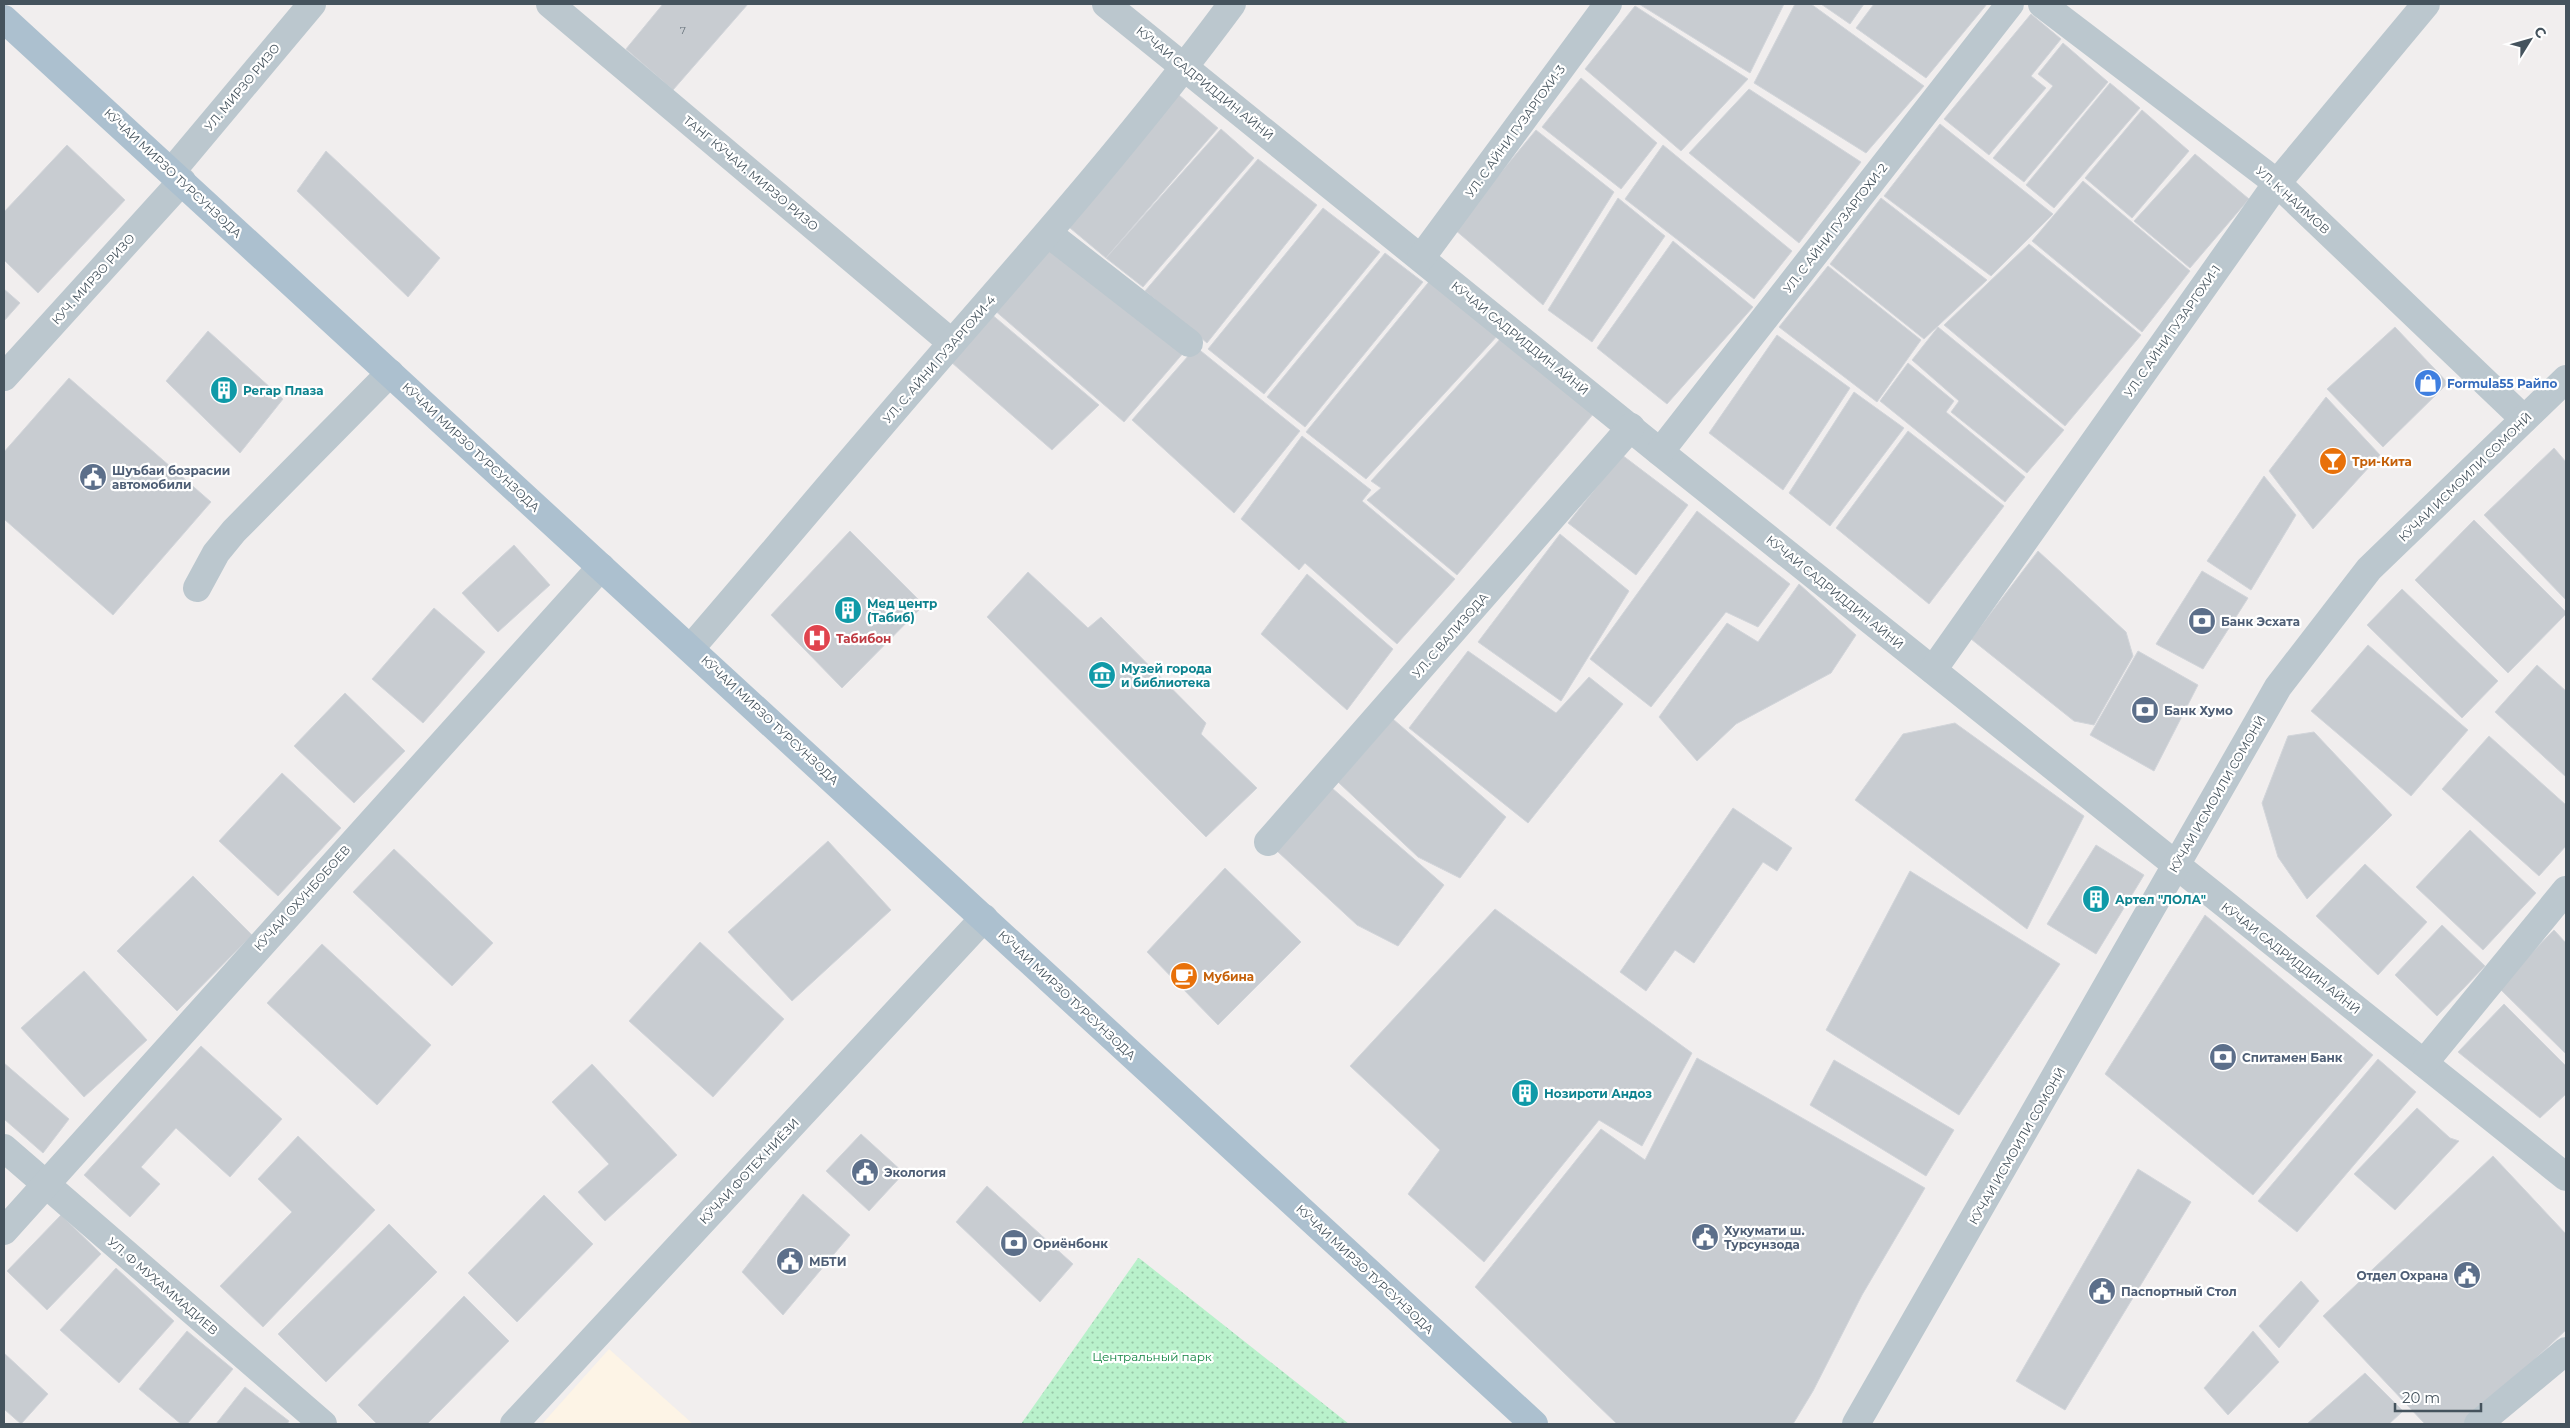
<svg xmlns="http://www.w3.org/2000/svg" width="2570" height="1428" viewBox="0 0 2570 1428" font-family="Montserrat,sans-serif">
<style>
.commercial{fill:#fdf4e6}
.grass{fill:url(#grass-dots)}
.building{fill:#c8ccd1;stroke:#d2d5da}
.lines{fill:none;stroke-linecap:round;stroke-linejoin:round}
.minor{stroke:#bbc7ce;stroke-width:28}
.major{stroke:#acc0cf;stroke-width:28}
.labels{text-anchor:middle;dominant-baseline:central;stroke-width:4.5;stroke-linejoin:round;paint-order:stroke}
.number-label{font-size:10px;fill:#66717a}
.street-label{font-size:12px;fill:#45535d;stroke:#fff}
.shop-label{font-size:12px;font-weight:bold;fill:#366cbe;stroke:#fff;text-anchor:start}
.culture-label{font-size:12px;font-weight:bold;fill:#0d838f;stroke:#fff;text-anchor:start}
.food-label{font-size:12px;font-weight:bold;fill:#c56008;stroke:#fff;text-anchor:start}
.service-label{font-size:12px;font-weight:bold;fill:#4e5e75;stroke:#fff;text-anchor:start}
.health-label{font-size:12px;font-weight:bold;fill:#be3a42;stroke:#fff;text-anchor:start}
.park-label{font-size:12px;fill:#118341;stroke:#fff}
</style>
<defs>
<pattern id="grass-dots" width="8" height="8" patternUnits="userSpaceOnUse" patternTransform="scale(1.25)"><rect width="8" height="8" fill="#b9f1cb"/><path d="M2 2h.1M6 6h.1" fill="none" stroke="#98c6a8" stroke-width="1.8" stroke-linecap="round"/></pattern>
</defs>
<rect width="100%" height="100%" fill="#f1eeee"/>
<path class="commercial" d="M 609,1349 L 693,1424 L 542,1424 Z"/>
<path class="grass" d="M 1138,1258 L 1139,1258 L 1349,1424 L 1021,1424 Z"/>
<g class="building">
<path d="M 663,4 L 748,4 L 673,90 L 626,49 Z"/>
<path d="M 1639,4 L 1784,4 L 1750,73 Z"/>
<path d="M 1795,4 L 1811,4 L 1924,86 L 1866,153 L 1754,83 Z"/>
<path d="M 1821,4 L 1864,4 L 1850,24 Z"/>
<path d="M 1874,4 L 1987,4 L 1926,78 L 1856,28 Z"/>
<path d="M 1635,6 L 1748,79 L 1681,151 L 1585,69 Z"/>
<path d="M 2031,14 L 2061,39 L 2031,76 L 2046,88 L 1989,155 L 1944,119 Z"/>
<path d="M 2063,43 L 2108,82 L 2024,182 L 1993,158 L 2053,86 L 2038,74 Z"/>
<path d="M 1581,78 L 1657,143 L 1621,189 L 1542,127 Z"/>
<path d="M 2110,83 L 2140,108 L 2054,208 L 2026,185 Z"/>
<path d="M 1749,89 L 1861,162 L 1799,243 L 1689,153 Z"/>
<path d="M 1173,90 L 1218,128 L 1106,258 L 1064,223 Z"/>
<path d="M 2142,110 L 2189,151 L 2132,218 L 2085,178 Z"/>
<path d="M 1940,124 L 2053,214 L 1991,276 L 1884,196 Z"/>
<path d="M 1221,129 L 1254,158 L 1143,287 L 1106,258 Z"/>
<path d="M 1536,130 L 1614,192 L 1543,305 L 1454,229 Z"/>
<path d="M 67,145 L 125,200 L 38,293 L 4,260 L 4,212 Z"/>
<path d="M 1663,145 L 1792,251 L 1754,299 L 1625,199 Z"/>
<path d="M 326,151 L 440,258 L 408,297 L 297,191 Z"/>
<path d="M 2195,154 L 2249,199 L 2190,268 L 2134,221 Z"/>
<path d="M 1258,159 L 1317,205 L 1207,343 L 1145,291 Z"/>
<path d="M 2083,181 L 2190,271 L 2142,332 L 2032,241 Z"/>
<path d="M 1618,198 L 1665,236 L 1592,342 L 1548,310 Z"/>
<path d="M 1881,198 L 1987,280 L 1924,339 L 1830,264 Z"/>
<path d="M 1323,208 L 1380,252 L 1264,394 L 1208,349 Z"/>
<path d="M 1050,240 L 1185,351 L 1124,422 L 993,309 Z"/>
<path d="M 1673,241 L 1753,307 L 1667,404 L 1597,348 Z"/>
<path d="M 2029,244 L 2141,335 L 2065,426 L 1944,325 Z"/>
<path d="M 1385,253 L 1423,282 L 1305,427 L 1267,397 Z"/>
<path d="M 1828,266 L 1921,340 L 1877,402 L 1779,327 Z"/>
<path d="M 1432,278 L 1499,334 L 1366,479 L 1306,432 Z"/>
<path d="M 4,289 L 20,303 L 4,321 Z"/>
<path d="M 990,313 L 1099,405 L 1052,450 L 951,362 Z"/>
<path d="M 1938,327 L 2064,430 L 2027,473 L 1951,412 L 1959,401 L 1912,360 Z"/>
<path d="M 2395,327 L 2448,383 L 2383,447 L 2327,389 Z"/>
<path d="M 208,331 L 283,399 L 240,453 L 166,381 Z"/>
<path d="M 1777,335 L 1850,388 L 1783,490 L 1709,433 Z"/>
<path d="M 1502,337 L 1595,412 L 1457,575 L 1367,500 L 1381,488 L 1371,481 Z"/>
<path d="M 1196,347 L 1300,431 L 1234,513 L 1132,420 Z"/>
<path d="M 1908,363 L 1954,401 L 1946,412 L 2025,477 L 2005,502 L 1880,401 Z"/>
<path d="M 69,378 L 211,502 L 113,615 L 4,519 L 4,452 Z"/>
<path d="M 1854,392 L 1904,428 L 1830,526 L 1789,493 Z"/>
<path d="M 2326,397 L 2380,455 L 2313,529 L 2269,471 Z"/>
<path d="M 1908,431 L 2004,506 L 1929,604 L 1836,528 Z"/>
<path d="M 1302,436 L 1371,490 L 1362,501 L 1455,579 L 1397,644 L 1305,563 L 1299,570 L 1241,519 Z"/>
<path d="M 2554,448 L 2566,462 L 2566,600 L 2484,515 Z"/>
<path d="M 1622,455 L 1688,505 L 1636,575 L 1568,523 Z"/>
<path d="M 2264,476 L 2296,515 L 2251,590 L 2207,561 Z"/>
<path d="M 1697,511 L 1790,584 L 1758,627 L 1726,612 L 1651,707 L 1590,659 Z"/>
<path d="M 2474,520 L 2566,612 L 2566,614 L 2508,673 L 2415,580 Z"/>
<path d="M 850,531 L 924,605 L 842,688 L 771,615 Z"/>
<path d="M 1560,534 L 1629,591 L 1561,701 L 1478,642 Z"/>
<path d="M 514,545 L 550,585 L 498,632 L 462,593 Z"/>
<path d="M 2038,551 L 2126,632 L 2133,656 L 2094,725 L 2074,721 L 1971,639 Z"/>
<path d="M 2202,571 L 2248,598 L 2203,669 L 2156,644 Z"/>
<path d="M 1028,572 L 1088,628 L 1101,617 L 1206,723 L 1201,734 L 1257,788 L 1206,837 L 987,617 Z"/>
<path d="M 1307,574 L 1393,649 L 1347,710 L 1261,634 Z"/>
<path d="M 1799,584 L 1856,635 L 1831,673 L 1736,724 L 1697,761 L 1659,717 L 1727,623 L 1758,642 Z"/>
<path d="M 2402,589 L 2498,681 L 2462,718 L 2367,625 Z"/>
<path d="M 434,608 L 485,652 L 423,723 L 372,679 Z"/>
<path d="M 2368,645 L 2468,730 L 2411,796 L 2311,711 Z"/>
<path d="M 1468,651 L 1556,713 L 1589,677 L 1623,704 L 1528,823 L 1409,728 Z"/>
<path d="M 2138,651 L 2198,685 L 2154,771 L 2090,735 Z"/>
<path d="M 2537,665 L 2566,691 L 2566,777 L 2495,712 Z"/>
<path d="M 345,693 L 405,751 L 354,803 L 294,746 Z"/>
<path d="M 1393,719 L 1506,817 L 1460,878 L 1418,857 L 1338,782 Z"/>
<path d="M 1955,723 L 2084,816 L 2027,929 L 1855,800 L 1903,734 Z"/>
<path d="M 2314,732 L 2392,815 L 2307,899 L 2278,857 L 2262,803 L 2288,736 Z"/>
<path d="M 2489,736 L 2566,805 L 2566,846 L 2539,876 L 2442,789 Z"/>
<path d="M 282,773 L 341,828 L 278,896 L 219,841 Z"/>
<path d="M 1332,788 L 1444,885 L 1398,946 L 1357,925 L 1277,851 Z"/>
<path d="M 1733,808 L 1792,848 L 1777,871 L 1763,862 L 1694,963 L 1675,950 L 1646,991 L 1620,972 Z"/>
<path d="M 2470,830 L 2536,893 L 2483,950 L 2416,887 Z"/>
<path d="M 828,841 L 891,910 L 792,1001 L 728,932 Z"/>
<path d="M 2096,845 L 2144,875 L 2096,954 L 2047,924 Z"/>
<path d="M 394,849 L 493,943 L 452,986 L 353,892 Z"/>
<path d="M 2365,864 L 2427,922 L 2378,975 L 2316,916 Z"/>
<path d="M 1225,868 L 1301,942 L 1218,1025 L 1147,952 Z"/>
<path d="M 1910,871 L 2060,964 L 1959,1115 L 1826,1030 Z"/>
<path d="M 193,876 L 252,935 L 177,1011 L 117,951 Z"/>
<path d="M 1495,909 L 1692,1053 L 1642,1146 L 1599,1120 L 1484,1262 L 1408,1194 L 1440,1150 L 1350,1066 Z"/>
<path d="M 2205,915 L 2373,1055 L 2253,1195 L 2105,1074 Z"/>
<path d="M 2442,925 L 2485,966 L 2437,1016 L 2395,975 Z"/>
<path d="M 2554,930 L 2566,943 L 2566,1054 L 2498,987 Z"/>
<path d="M 700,942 L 784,1019 L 713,1097 L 629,1021 Z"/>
<path d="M 322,944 L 431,1045 L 377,1105 L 267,1003 Z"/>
<path d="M 84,971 L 147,1040 L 84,1097 L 21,1028 Z"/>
<path d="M 2504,1004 L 2566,1066 L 2566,1094 L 2540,1118 L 2458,1052 Z"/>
<path d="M 201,1046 L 282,1119 L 230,1177 L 176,1128 L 141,1167 L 160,1184 L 130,1217 L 84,1175 Z"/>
<path d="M 1697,1058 L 1925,1188 L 1862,1295 L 1813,1391 L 1793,1424 L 1617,1424 L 1475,1287 L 1601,1129 L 1645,1160 Z"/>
<path d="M 2378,1059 L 2416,1092 L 2297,1232 L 2258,1201 Z"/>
<path d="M 1834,1060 L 1954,1130 L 1926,1176 L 1810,1105 Z"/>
<path d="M 4,1063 L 69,1119 L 43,1153 L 4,1119 Z"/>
<path d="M 592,1064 L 677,1155 L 605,1221 L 578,1192 L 609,1164 L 552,1102 Z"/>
<path d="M 2417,1108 L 2450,1138 L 2459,1141 L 2395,1210 L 2354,1174 Z"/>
<path d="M 861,1134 L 904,1173 L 869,1211 L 826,1171 Z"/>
<path d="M 298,1136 L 375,1210 L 263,1327 L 220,1286 L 292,1212 L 258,1179 Z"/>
<path d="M 2493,1156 L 2566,1234 L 2566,1330 L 2466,1424 L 2425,1424 L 2323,1316 Z"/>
<path d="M 2138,1169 L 2191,1202 L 2065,1410 L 2016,1381 Z"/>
<path d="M 987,1186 L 1073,1264 L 1040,1302 L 956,1222 Z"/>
<path d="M 803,1194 L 850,1235 L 783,1315 L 742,1272 Z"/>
<path d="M 544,1195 L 593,1244 L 517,1322 L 468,1273 Z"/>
<path d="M 61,1215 L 101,1254 L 47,1310 L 7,1271 Z"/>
<path d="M 389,1224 L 437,1272 L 326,1382 L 278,1334 Z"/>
<path d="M 116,1268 L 174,1321 L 119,1383 L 60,1330 Z"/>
<path d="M 2301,1281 L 2319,1301 L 2279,1348 L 2259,1326 Z"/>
<path d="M 464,1296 L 509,1341 L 427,1424 L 377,1424 L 358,1405 Z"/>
<path d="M 187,1331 L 233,1369 L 187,1424 L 181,1424 L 139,1389 Z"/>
<path d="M 2253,1331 L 2279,1362 L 2228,1415 L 2204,1388 Z"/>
<path d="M 4,1353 L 48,1394 L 21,1424 L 4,1409 Z"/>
<path d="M 2365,1373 L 2403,1411 L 2389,1424 L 2307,1424 Z"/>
<path d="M 245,1387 L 289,1421 L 287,1424 L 216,1424 Z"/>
</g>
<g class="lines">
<g class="minor">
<path d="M 550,4 L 952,343"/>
<path d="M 1106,4 L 1660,452 L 2566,1177"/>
<path d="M 2042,4 L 2277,183 L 2524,419"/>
<path d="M 172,171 L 312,4"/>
<path d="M 1049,234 L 1189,343"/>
<path d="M 1421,258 L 1608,4"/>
<path d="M 4,377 L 182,181"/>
<path d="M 1660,452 L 2010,4"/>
<path d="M 197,588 L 216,553 L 234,531 L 390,373"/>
<path d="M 691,648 C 778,547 864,444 952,343 C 1049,232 1144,123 1232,4"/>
<path d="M 1933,670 L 2277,183 L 2426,4"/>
<path d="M 1268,842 L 1631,427"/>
<path d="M 2424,1063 L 2566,890"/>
<path d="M 4,1148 L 323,1424"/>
<path d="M 4,1231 L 601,567"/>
<path d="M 514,1424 L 984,918"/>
<path d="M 1856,1424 L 2278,687 L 2369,569 L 2566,379"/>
<path d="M 2478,1424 L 2566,1351"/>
</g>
<path class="major" d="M 4,19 L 1534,1424"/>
</g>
<defs>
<g id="shop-disc" transform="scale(1.4375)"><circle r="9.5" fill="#3f7fe0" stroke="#fff"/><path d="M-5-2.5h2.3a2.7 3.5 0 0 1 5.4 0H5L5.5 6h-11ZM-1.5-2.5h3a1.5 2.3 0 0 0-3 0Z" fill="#fff"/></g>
<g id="building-disc" transform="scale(1.4375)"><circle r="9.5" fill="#0f9aa8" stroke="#fff"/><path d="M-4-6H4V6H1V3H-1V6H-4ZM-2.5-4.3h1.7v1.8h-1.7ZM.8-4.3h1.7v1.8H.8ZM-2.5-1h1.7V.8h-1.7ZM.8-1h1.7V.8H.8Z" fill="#fff"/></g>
<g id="bar-disc" transform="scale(1.4375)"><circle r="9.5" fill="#e8710a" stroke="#fff"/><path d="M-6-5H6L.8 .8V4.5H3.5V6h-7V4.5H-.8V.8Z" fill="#fff"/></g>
<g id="civic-disc" transform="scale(1.4375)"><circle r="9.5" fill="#5c6f8a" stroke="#fff"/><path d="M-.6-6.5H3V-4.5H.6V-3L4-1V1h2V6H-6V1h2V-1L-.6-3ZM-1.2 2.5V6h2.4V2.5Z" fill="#fff"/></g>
<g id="bank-disc" transform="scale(1.4375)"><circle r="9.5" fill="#5c6f8a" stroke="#fff"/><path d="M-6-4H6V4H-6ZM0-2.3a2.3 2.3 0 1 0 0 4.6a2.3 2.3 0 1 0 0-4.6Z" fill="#fff"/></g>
<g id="hospital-disc" transform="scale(1.4375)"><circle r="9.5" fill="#e0444e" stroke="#fff"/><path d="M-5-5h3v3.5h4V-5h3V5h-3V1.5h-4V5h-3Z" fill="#fff"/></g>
<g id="museum-disc" transform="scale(1.4375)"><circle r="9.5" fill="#0f9aa8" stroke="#fff"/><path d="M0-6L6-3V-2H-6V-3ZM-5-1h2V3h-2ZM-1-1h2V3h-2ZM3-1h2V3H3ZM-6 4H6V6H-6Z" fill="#fff"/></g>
<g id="cafe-disc" transform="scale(1.4375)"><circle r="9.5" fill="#e8710a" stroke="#fff"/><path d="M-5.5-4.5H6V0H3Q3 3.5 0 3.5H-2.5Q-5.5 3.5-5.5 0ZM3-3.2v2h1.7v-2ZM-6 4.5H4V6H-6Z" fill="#fff"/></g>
</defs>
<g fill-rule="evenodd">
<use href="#shop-disc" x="2428" y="383"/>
<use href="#building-disc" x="224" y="390"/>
<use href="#bar-disc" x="2333" y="461"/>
<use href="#civic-disc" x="93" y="477"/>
<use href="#building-disc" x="848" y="610"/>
<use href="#bank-disc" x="2202" y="621"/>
<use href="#hospital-disc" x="817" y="638"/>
<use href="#museum-disc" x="1102" y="675"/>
<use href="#bank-disc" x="2145" y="710"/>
<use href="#building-disc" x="2096" y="899"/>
<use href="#cafe-disc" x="1184" y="976"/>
<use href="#bank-disc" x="2223" y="1057"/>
<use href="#building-disc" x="1525" y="1093"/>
<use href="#civic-disc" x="865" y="1172"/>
<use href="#civic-disc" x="1705" y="1237"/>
<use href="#bank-disc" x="1014" y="1243"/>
<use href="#civic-disc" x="790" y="1261"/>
<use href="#civic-disc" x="2467" y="1275"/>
<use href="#civic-disc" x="2102" y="1291"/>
</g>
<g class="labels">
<g class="number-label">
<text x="683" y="30">7</text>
</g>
<g class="street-label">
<text transform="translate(1205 83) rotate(39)">КӮЧАИ САДРИДДИН АЙНӢ</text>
<text transform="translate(242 87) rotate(-50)">УЛ. МИРЗО РИЗО</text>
<text transform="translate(1515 131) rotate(-54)">УЛ. С АЙНИ ГУЗАРГОХИ-3</text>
<text transform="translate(173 173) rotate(43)">КӮЧАИ МИРЗО ТУРСУНЗОДА</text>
<text transform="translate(751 173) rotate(40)">ТАНГ КӮЧАИ. МИРЗО РИЗО</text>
<text transform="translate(2293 200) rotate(42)">УЛ. К НАИМОВ</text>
<text transform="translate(1835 228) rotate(-52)">УЛ. С АЙНИ ГУЗАРГОХИ-2</text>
<text transform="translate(93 279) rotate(-48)">КУЧ. МИРЗО РИЗО</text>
<text transform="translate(2172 331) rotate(-55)">УЛ. С АЙНИ ГУЗАРГОХИ-1</text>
<text transform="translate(1520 338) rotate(39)">КӮЧАИ САДРИДДИН АЙНӢ</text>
<text transform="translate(939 359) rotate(-49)">УЛ. С. АЙНИ ГУЗАРГОХИ-4</text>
<text transform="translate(471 447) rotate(43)">КӮЧАИ МИРЗО ТУРСУНЗОДА</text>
<text transform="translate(2465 477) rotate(-44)">КӮЧАИ ИСМОИЛИ СОМОНӢ</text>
<text transform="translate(1835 592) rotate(39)">КӮЧАИ САДРИДДИН АЙНӢ</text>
<text transform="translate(1450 635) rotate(-49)">УЛ. С ВАЛИЗОДА</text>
<text transform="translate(770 720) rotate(43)">КӮЧАИ МИРЗО ТУРСУНЗОДА</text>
<text transform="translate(2217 794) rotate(-60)">КӮЧАИ ИСМОИЛИ СОМОНӢ</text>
<text transform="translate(302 898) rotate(-48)">КӮЧАИ ОХУНБОБОЕВ</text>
<text transform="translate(2291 958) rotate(38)">КӮЧАИ САДРИДДИН АЙНӢ</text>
<text transform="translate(1067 995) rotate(43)">КӮЧАИ МИРЗО ТУРСУНЗОДА</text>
<text transform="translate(2017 1146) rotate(-60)">КӮЧАИ ИСМОИЛИ СОМОНӢ</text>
<text transform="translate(749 1171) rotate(-47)">КӮЧАИ ФОТЕХ НИЁЗИ</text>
<text transform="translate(1365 1269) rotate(43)">КӮЧАИ МИРЗО ТУРСУНЗОДА</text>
<text transform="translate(163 1286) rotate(41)">УЛ. Ф МУХАММАДИЕВ</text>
</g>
<g class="shop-label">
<text x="2447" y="383">Formula55 Райпо</text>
</g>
<g class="culture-label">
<text x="243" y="390">Регар Плаза</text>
<text x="867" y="603">Мед центр<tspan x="867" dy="14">(Табиб)</tspan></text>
<text x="1121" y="668">Музей города<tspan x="1121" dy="14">и библиотека</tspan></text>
<text x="2115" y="899">Артел "ЛОЛА"</text>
<text x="1544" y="1093">Нозироти Андоз</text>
</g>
<g class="food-label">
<text x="2352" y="461">Три-Кита</text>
<text x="1203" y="976">Мубина</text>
</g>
<g class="service-label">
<text x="112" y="470">Шуъбаи бозрасии<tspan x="112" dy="14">автомобили</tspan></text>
<text x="2221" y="621">Банк Эсхата</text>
<text x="2164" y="710">Банк Хумо</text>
<text x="2242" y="1057">Спитамен Банк</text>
<text x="884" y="1172">Экология</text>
<text x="1724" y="1230">Хукумати ш.<tspan x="1724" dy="14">Турсунзода</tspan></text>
<text x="1033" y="1243">Ориёнбонк</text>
<text x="809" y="1261">МБТИ</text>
<text x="2448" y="1275" text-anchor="end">Отдел Охрана</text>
<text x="2121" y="1291">Паспортный Стол</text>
</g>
<g class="health-label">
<text x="836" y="638">Табибон</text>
</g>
<g class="park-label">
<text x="1152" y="1356">Центральный парк</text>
</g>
</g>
<rect width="2570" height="1428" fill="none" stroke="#45535d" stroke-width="10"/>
<g transform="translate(2530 40) rotate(53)" stroke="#ffffff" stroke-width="4" paint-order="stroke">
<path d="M0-4L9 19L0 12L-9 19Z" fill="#45535d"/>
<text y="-8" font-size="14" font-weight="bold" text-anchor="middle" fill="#45535d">С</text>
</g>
<path d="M2395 1403v8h86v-8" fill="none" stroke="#45535d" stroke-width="2.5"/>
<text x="2402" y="1403" font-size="15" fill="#45535d" stroke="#ffffff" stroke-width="4" paint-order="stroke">20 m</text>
</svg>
